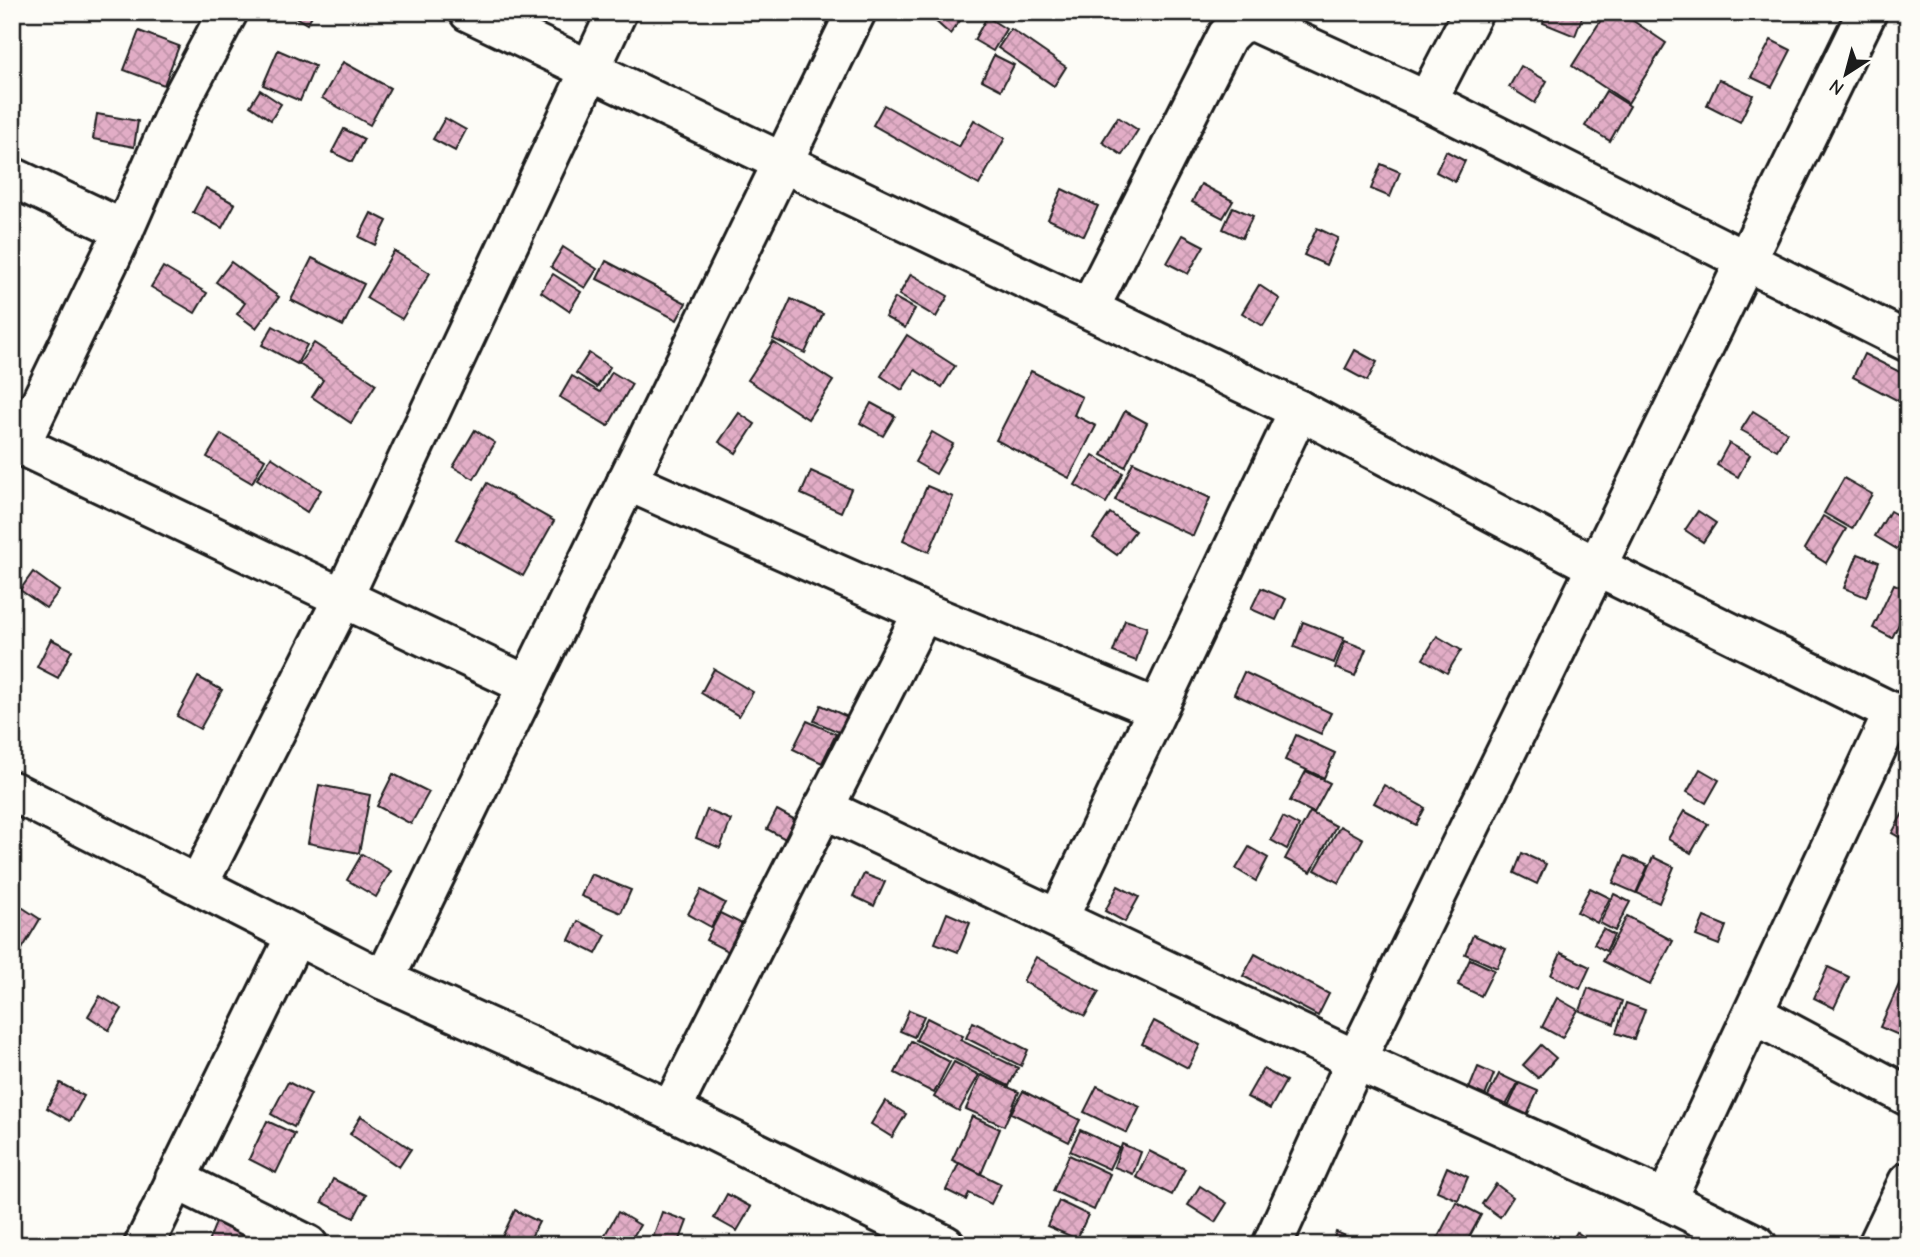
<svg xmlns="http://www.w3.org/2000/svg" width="1920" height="1257" viewBox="0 0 1920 1257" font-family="'Comic Neue',sans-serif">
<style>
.building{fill:url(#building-cross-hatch);stroke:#1c1c1c;stroke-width:2}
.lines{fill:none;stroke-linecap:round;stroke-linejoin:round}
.minor-casing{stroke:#1c1c1c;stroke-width:44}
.minor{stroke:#fdfcf7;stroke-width:38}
</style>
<defs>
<pattern id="building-cross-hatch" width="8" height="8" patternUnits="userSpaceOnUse" patternTransform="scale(1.75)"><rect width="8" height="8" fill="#e2adc6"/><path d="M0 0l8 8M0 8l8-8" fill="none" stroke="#c194aa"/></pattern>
</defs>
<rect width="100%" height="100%" fill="#fdfcf7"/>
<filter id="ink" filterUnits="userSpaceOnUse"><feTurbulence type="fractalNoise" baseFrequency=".0143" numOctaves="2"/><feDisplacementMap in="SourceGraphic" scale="14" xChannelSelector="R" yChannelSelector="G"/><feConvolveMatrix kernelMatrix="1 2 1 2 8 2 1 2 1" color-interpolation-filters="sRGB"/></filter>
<g filter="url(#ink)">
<g class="building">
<path d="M 287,12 L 314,12 L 307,24 Z"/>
<path d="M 925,12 L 966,12 L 966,13 L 950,34 Z"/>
<path d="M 1547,12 L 1584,12 L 1575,36 L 1543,23 Z"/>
<path d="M 1606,12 L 1620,12 L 1666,43 L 1628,103 L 1572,66 Z"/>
<path d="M 987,17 L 1006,29 L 993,51 L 974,40 Z"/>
<path d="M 1011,29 L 1066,67 L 1054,86 L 998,48 Z"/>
<path d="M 139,31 L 179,46 L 164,85 L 124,70 Z"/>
<path d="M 1771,40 L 1791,50 L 1772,87 L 1751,77 Z"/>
<path d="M 278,50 L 315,66 L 300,101 L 263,85 Z"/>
<path d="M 994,55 L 1014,65 L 1001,90 L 982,80 Z"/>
<path d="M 343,62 L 390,88 L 370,125 L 322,98 Z"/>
<path d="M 1521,66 L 1547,81 L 1535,103 L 1509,87 Z"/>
<path d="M 1719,79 L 1753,95 L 1740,122 L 1707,105 Z"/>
<path d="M 260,90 L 281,104 L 271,120 L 250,106 Z"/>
<path d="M 1606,91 L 1630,106 L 1610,141 L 1585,126 Z"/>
<path d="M 884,105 L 959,147 L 974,120 L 1005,138 L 979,185 L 873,125 Z"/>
<path d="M 97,114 L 138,121 L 134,147 L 93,139 Z"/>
<path d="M 1118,117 L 1138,130 L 1122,155 L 1102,142 Z"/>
<path d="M 445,118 L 466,130 L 455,151 L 433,139 Z"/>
<path d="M 344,129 L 364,139 L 352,162 L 332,152 Z"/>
<path d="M 1446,151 L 1465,161 L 1455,182 L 1436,172 Z"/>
<path d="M 1381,164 L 1400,172 L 1390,197 L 1371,189 Z"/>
<path d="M 1201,184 L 1233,201 L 1223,218 L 1192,202 Z"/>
<path d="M 206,188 L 235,204 L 222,228 L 193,212 Z"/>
<path d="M 1062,189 L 1098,206 L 1084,236 L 1048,219 Z"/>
<path d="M 1233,207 L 1253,216 L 1242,238 L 1223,229 Z"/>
<path d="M 371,213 L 387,221 L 375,245 L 359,237 Z"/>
<path d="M 1317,228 L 1338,238 L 1326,265 L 1304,255 Z"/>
<path d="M 1183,235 L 1204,246 L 1188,274 L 1167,263 Z"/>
<path d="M 563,247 L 597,269 L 585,288 L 551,267 Z"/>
<path d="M 394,251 L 430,273 L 402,319 L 366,298 Z"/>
<path d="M 312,258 L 364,284 L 343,326 L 291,300 Z"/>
<path d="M 606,261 L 686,303 L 677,320 L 597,279 Z"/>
<path d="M 231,262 L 279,297 L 256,328 L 237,314 L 245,303 L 216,282 Z"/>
<path d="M 163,267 L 207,293 L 195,313 L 151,287 Z"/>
<path d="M 553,274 L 581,292 L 569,311 L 541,292 Z"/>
<path d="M 911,274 L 948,296 L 936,317 L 899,295 Z"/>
<path d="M 1259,285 L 1280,299 L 1263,326 L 1242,313 Z"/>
<path d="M 895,298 L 915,309 L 905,328 L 885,317 Z"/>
<path d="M 791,299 L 823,314 L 805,353 L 773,339 Z"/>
<path d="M 273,326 L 307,345 L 297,364 L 262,345 Z"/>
<path d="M 907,335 L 955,366 L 942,387 L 915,370 L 902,390 L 881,376 Z"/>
<path d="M 773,342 L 833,381 L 808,419 L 748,380 Z"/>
<path d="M 314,343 L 376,384 L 351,423 L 312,397 L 323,380 L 299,364 Z"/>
<path d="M 1355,350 L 1377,362 L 1367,381 L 1345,369 Z"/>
<path d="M 589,353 L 610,367 L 597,387 L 576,373 Z"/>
<path d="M 1864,354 L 1908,376 L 1906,405 L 1853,377 Z"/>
<path d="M 1031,371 L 1082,397 L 1074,415 L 1096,426 L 1069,478 L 996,440 Z"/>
<path d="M 612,372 L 632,384 L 608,426 L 560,397 L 572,376 L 600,392 Z"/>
<path d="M 871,403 L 895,416 L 883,436 L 860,423 Z"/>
<path d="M 1125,411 L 1147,423 L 1125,467 L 1102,455 Z"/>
<path d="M 1753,411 L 1787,432 L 1777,450 L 1741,430 Z"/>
<path d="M 739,413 L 755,424 L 736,453 L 719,442 Z"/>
<path d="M 475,430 L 495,443 L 474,479 L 453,467 Z"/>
<path d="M 932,432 L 953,444 L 936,474 L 915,462 Z"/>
<path d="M 221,434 L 265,459 L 252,483 L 207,457 Z"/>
<path d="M 1729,443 L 1750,455 L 1738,477 L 1717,465 Z"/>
<path d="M 1093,455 L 1123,473 L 1106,503 L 1075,485 Z"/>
<path d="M 271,457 L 321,490 L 307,512 L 257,479 Z"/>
<path d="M 1133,462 L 1210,498 L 1193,536 L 1115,500 Z"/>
<path d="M 811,471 L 851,489 L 841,512 L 801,494 Z"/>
<path d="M 1844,478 L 1872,494 L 1852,529 L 1824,513 Z"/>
<path d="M 487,483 L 554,521 L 523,576 L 456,539 Z"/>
<path d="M 927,486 L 953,497 L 929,552 L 903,540 Z"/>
<path d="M 1698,511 L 1716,523 L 1703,542 L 1685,530 Z"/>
<path d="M 1890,511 L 1908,521 L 1908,529 L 1897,549 L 1875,536 Z"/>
<path d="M 1110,513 L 1135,531 L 1117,555 L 1093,538 Z"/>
<path d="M 1823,516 L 1846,529 L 1826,563 L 1804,549 Z"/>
<path d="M 1858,554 L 1879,562 L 1866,597 L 1844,588 Z"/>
<path d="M 33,572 L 59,591 L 46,608 L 20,590 Z"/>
<path d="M 1894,584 L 1908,590 L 1908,606 L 1892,638 L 1873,628 Z"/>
<path d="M 1261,588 L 1286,599 L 1276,620 L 1251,609 Z"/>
<path d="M 1125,620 L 1147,627 L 1136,661 L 1113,652 Z"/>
<path d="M 1303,622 L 1344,638 L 1334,663 L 1294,647 Z"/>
<path d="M 1437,636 L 1461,650 L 1447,673 L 1423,659 Z"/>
<path d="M 51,639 L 72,650 L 58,678 L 37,667 Z"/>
<path d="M 1345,641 L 1366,649 L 1355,676 L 1335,668 Z"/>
<path d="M 714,669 L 753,692 L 739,716 L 701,693 Z"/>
<path d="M 1244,672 L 1331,713 L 1321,734 L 1234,694 Z"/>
<path d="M 198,677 L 222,690 L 200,729 L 177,716 Z"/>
<path d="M 821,705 L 848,717 L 841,733 L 814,721 Z"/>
<path d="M 807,721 L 836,734 L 822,763 L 793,749 Z"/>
<path d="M 1296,735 L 1335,753 L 1324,778 L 1285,760 Z"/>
<path d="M 1700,769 L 1719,780 L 1706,803 L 1687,792 Z"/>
<path d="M 1306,771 L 1330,783 L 1314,813 L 1290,801 Z"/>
<path d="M 393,774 L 429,792 L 411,824 L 377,806 Z"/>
<path d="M 319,785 L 370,795 L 359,853 L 308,843 Z"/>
<path d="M 1384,785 L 1425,808 L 1416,825 L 1374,803 Z"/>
<path d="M 707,810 L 731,820 L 720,848 L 696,838 Z"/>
<path d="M 777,810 L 801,823 L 791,842 L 767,829 Z"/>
<path d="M 1684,811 L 1708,824 L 1691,853 L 1668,839 Z"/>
<path d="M 1310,812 L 1336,826 L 1311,872 L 1285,859 Z"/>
<path d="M 1903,813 L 1908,815 L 1908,842 L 1892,833 Z"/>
<path d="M 1283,817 L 1299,826 L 1287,849 L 1271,840 Z"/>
<path d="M 1340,826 L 1363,839 L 1339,883 L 1315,870 Z"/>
<path d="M 1249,847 L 1268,858 L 1256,881 L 1236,869 Z"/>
<path d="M 1522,853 L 1546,864 L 1537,884 L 1514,873 Z"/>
<path d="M 362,854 L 391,871 L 376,897 L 347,880 Z"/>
<path d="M 1625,856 L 1648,866 L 1636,893 L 1613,883 Z"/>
<path d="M 1653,857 L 1674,867 L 1659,903 L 1637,893 Z"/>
<path d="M 591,874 L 631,890 L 621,913 L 581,896 Z"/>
<path d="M 864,874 L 885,882 L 874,906 L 853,896 Z"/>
<path d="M 1118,886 L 1139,897 L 1125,922 L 1105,911 Z"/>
<path d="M 1590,888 L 1610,898 L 1597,923 L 1577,912 Z"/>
<path d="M 701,890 L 725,903 L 711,927 L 688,914 Z"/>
<path d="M 1614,894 L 1630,902 L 1615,931 L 1600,923 Z"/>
<path d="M 20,906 L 40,919 L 21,951 L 12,946 L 12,919 Z"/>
<path d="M 720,913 L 748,927 L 733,954 L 706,940 Z"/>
<path d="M 947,913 L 970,923 L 958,952 L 935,943 Z"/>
<path d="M 1627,916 L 1673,941 L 1650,985 L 1603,961 Z"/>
<path d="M 1704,917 L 1726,926 L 1719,945 L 1696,936 Z"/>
<path d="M 578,921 L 606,935 L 596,954 L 569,940 Z"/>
<path d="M 1603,929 L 1614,935 L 1606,951 L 1594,944 Z"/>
<path d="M 1473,935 L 1506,949 L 1497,968 L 1465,954 Z"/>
<path d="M 1561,953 L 1590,967 L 1580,989 L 1551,975 Z"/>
<path d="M 1255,954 L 1329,994 L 1318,1016 L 1243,976 Z"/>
<path d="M 1036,957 L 1099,992 L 1085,1016 L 1023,981 Z"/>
<path d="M 1470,959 L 1494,970 L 1481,996 L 1458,985 Z"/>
<path d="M 1828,967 L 1849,977 L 1834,1008 L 1814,998 Z"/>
<path d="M 1900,982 L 1908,985 L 1908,1039 L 1880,1027 Z"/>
<path d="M 1588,988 L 1622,1001 L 1614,1024 L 1580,1011 Z"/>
<path d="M 100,996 L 122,1009 L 109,1030 L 88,1016 Z"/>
<path d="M 1557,998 L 1578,1010 L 1562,1038 L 1542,1027 Z"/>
<path d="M 1626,1003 L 1645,1010 L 1634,1039 L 1616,1033 Z"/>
<path d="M 909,1010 L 924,1016 L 914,1037 L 900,1031 Z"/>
<path d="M 927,1018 L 963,1036 L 960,1040 L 1018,1068 L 1009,1086 L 916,1040 Z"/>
<path d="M 1154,1021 L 1200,1045 L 1188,1068 L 1142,1044 Z"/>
<path d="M 973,1022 L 1028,1050 L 1021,1066 L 966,1038 Z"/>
<path d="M 911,1041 L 950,1062 L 934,1093 L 895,1073 Z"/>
<path d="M 1541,1045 L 1556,1058 L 1538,1078 L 1523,1065 Z"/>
<path d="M 954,1062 L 979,1075 L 959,1111 L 934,1097 Z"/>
<path d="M 1478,1067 L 1494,1074 L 1483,1101 L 1467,1094 Z"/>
<path d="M 1263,1069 L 1286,1081 L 1270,1109 L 1247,1097 Z"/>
<path d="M 1499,1074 L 1518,1083 L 1504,1109 L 1486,1100 Z"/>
<path d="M 981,1075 L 1019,1092 L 1004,1126 L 966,1109 Z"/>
<path d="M 288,1082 L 311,1094 L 294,1127 L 271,1114 Z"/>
<path d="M 60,1083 L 84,1096 L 70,1121 L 47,1108 Z"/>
<path d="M 1519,1083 L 1538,1091 L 1526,1118 L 1507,1109 Z"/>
<path d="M 1097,1086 L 1140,1107 L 1127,1133 L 1084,1112 Z"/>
<path d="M 1023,1091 L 1080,1120 L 1069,1142 L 1011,1113 Z"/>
<path d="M 885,1101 L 906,1114 L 892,1137 L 871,1124 Z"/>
<path d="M 361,1116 L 411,1149 L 399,1167 L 350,1134 Z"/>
<path d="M 972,1116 L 1000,1129 L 981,1174 L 952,1160 Z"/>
<path d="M 267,1121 L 295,1134 L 276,1173 L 249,1159 Z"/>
<path d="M 1080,1130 L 1119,1148 L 1109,1169 L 1070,1151 Z"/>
<path d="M 1122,1144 L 1141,1152 L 1133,1174 L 1114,1167 Z"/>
<path d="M 1149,1151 L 1185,1169 L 1172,1195 L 1136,1177 Z"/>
<path d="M 1069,1155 L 1110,1174 L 1094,1210 L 1053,1191 Z"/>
<path d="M 959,1163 L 1001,1184 L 991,1204 L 969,1193 L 966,1200 L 946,1190 Z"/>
<path d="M 1447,1167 L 1468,1177 L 1458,1200 L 1437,1191 Z"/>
<path d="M 333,1179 L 366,1195 L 354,1218 L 322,1202 Z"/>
<path d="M 1496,1184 L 1513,1197 L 1500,1217 L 1482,1204 Z"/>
<path d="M 1200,1186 L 1227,1203 L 1215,1222 L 1188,1205 Z"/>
<path d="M 727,1194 L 751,1207 L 737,1231 L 714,1218 Z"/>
<path d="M 1059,1201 L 1088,1215 L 1077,1239 L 1047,1226 Z"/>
<path d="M 1456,1202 L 1481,1215 L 1465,1245 L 1434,1245 Z"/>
<path d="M 515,1210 L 539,1222 L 527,1245 L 503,1245 L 499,1243 Z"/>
<path d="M 618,1212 L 640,1225 L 628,1245 L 614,1245 L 603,1238 Z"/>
<path d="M 662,1212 L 687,1221 L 678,1245 L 653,1237 Z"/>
<path d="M 219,1215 L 247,1228 L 240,1245 L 207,1245 Z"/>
<path d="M 1336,1232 L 1360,1242 L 1358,1245 L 1331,1245 Z"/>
<path d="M 1577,1232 L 1595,1245 L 1569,1245 Z"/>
<path d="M 449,1237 L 465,1245 L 445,1245 Z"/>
</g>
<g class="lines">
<g class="minor-casing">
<g id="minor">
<path d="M 469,12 L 1299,410 L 1597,567 L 1908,720"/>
<path d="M 1427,101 L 1473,12"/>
<path d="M 12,177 L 124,230"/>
<path d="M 1089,309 L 1227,36 L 1238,25 L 1252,21 L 1427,101 L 1908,342"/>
<path d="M 12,441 L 527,685"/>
<path d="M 20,445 L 124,230 L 180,102 L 228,12"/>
<path d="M 627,481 L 923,612 L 1155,708"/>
<path d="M 12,791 L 384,980 L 671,1110 L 945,1245"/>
<path d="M 823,808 L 1356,1060 L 1666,1200"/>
<path d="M 198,885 L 342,600 L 617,12"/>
<path d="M 1059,917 L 1299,410"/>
<path d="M 384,980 L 856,12"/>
<path d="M 1754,1014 L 1908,1096"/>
<path d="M 671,1110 L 923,612"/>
<path d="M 175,1179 L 308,1245"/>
<path d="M 144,1245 L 296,935"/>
<path d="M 1272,1245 L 1356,1060 L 1867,12"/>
<path d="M 1757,1245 L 1666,1200 L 1893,713"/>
<path d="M 1878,1245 L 1908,1182"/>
</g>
</g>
<use href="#minor" class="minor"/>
</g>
</g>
<rect width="1920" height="1257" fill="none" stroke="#fdfcf7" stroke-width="42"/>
<rect x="21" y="21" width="1878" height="1215" fill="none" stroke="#1c1c1c" stroke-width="2.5" filter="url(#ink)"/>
<g transform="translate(1846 74) rotate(216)" stroke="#fdfcf7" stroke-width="5" paint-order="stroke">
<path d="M0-5L12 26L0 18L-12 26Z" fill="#1c1c1c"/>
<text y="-10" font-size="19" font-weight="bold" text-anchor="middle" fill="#1c1c1c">N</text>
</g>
</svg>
